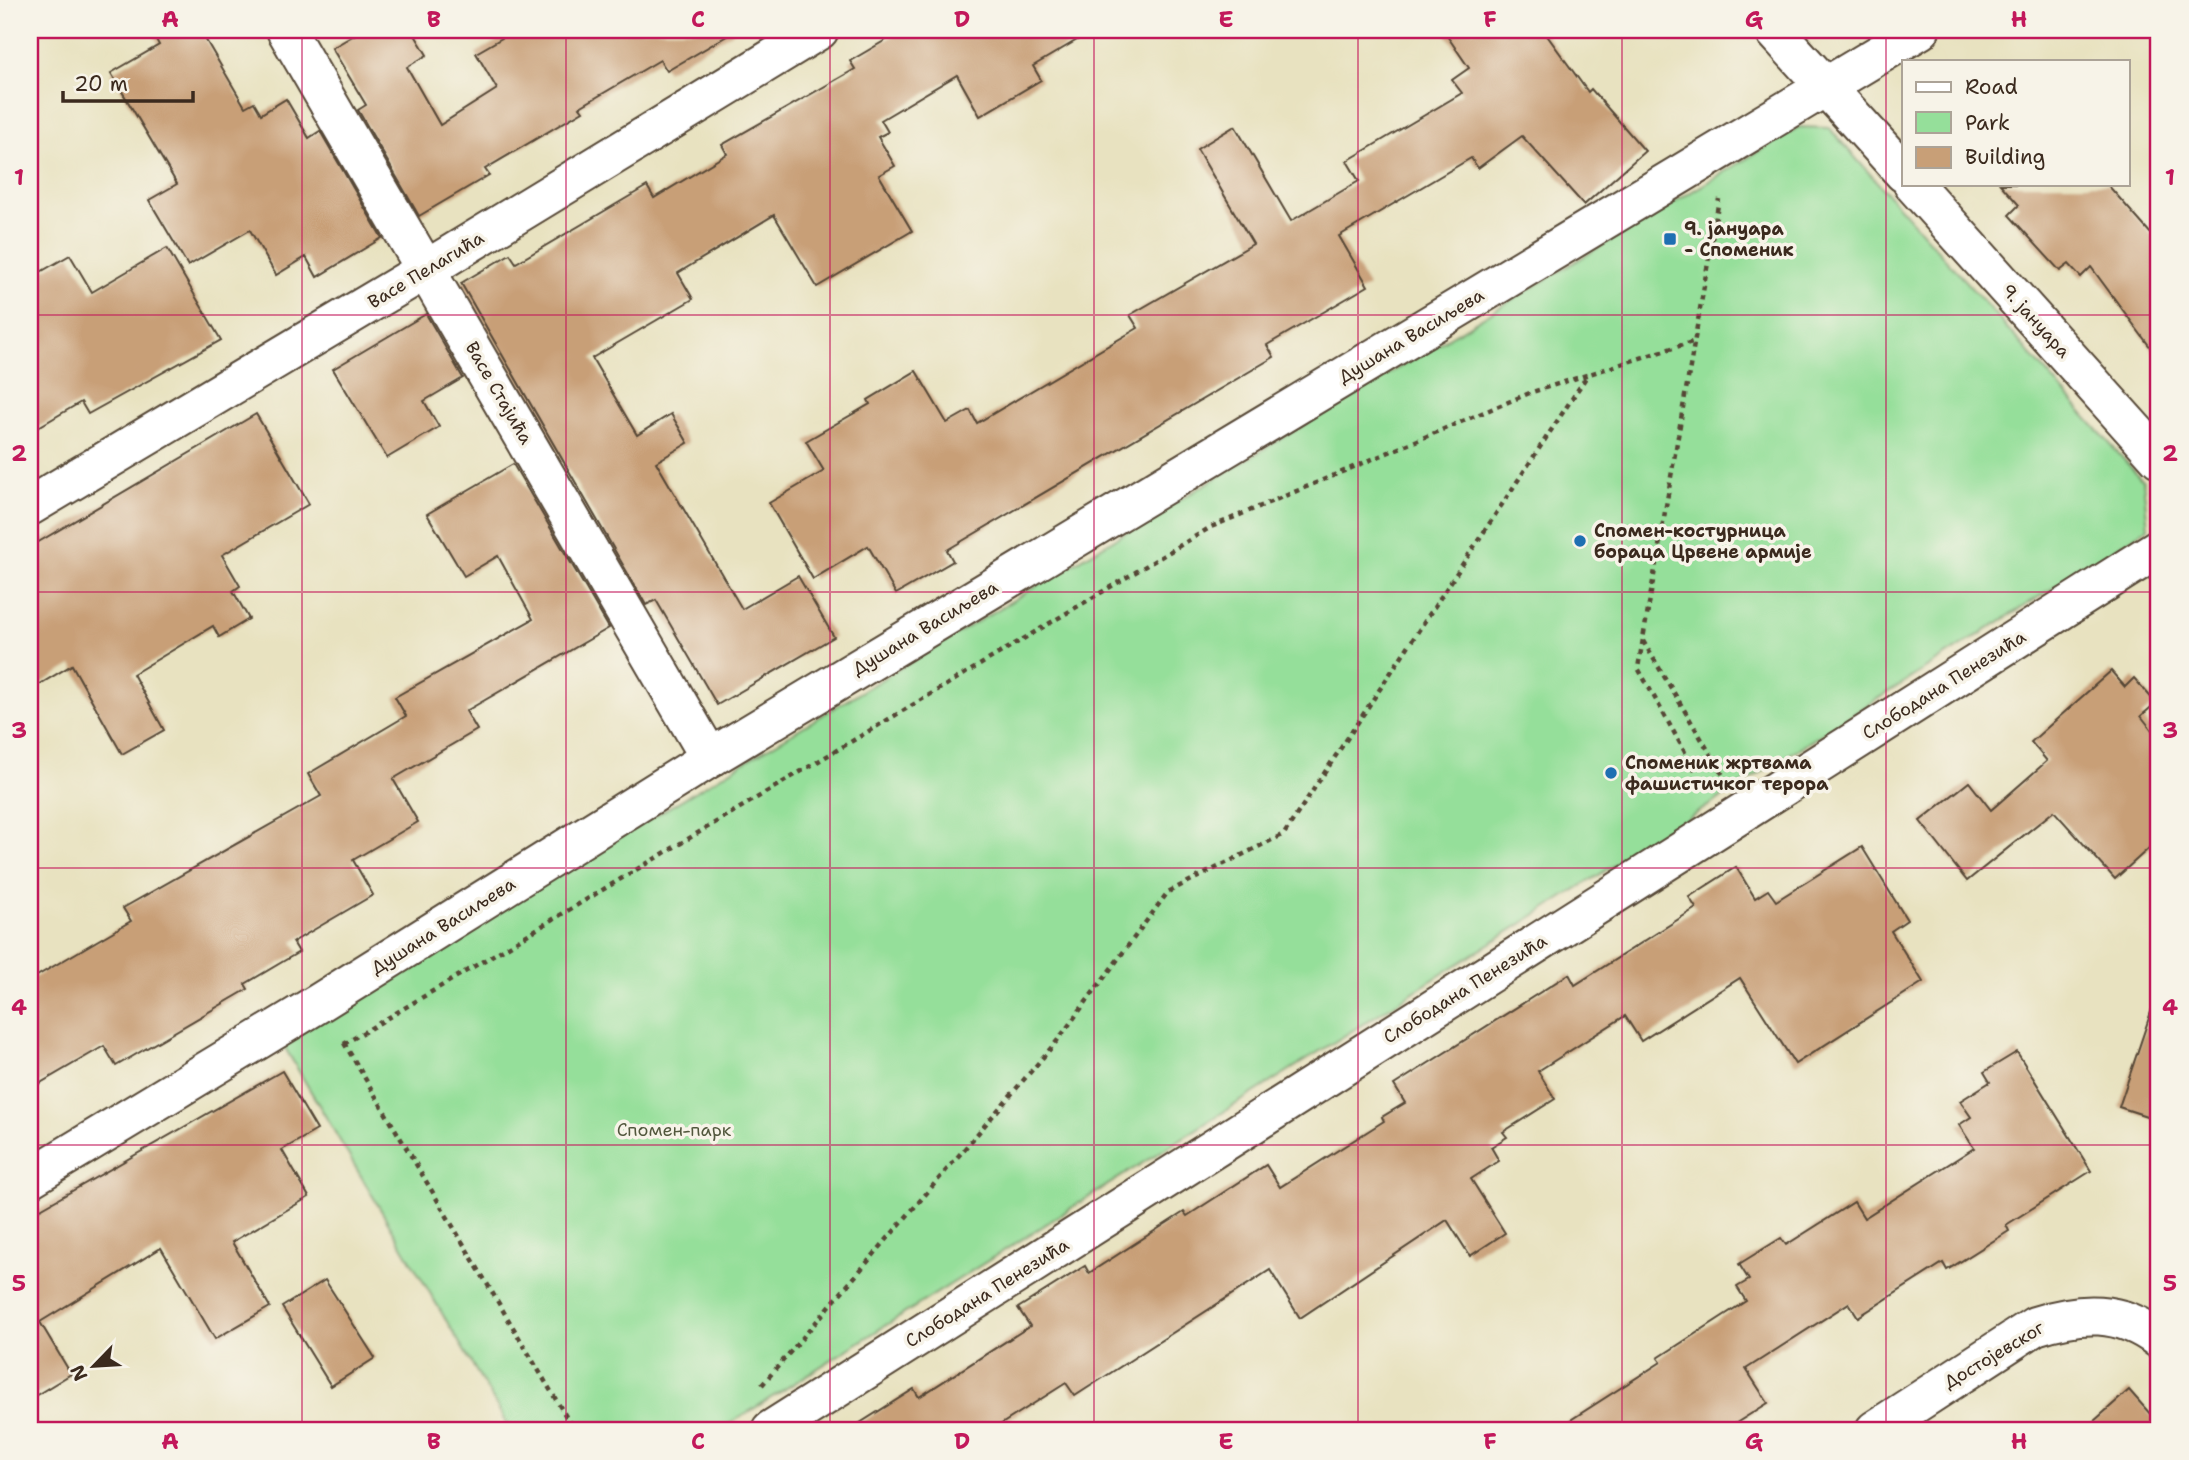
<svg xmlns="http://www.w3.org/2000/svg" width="2189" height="1460" viewBox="0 0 2189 1460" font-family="'Shantell Sans',sans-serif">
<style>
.green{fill:#95df9a;stroke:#68845c;stroke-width:2}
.building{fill:#c89f77}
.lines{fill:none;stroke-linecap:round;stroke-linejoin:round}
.minor-casing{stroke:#554636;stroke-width:42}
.path{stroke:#554636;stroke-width:4.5;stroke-dasharray:5 5;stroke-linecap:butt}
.minor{stroke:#fff;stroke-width:38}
.grid{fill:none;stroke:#c2185b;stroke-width:2;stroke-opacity:0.55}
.poi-dot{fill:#1f6fb2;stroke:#f7f3e8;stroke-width:2.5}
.labels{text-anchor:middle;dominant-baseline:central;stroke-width:7;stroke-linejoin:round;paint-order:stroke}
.poi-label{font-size:18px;font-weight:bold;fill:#3b2a1e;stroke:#f7f3e8;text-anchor:start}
.street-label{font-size:18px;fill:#3b2a1e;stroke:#f7f3e8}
.park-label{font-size:18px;fill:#52573d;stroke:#f7f3e8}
.neatline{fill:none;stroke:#c2185b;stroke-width:2.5}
.grid-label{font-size:23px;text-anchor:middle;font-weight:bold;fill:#c2185b}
</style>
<rect width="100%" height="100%" fill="#f7f3e8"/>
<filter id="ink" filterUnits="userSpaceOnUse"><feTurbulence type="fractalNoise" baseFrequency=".0143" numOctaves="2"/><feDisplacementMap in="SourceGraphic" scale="14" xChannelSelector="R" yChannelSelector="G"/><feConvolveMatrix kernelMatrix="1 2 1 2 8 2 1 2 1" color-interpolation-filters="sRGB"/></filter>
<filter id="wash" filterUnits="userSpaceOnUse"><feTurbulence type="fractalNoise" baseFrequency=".00686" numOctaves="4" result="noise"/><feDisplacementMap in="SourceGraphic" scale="28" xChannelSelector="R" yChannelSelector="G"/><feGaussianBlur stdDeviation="1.57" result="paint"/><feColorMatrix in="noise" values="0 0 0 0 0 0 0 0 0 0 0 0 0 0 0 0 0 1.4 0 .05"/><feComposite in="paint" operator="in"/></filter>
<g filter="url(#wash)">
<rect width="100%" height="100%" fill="#e8e2c0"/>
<path class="green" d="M 1799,127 L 1829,128 L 2143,481 L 2148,528 L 720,1430 L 511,1430 L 281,1041 Z"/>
<g id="blocks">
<g class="building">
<path d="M 151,30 L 200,30 L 245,107 L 254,102 L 261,114 L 286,99 L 309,138 L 320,131 L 382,238 L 317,277 L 306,257 L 276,275 L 250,230 L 188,266 L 149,200 L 177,184 L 111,73 L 159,45 Z"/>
<path d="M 363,30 L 412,30 L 427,55 L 407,67 L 440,125 L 497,89 L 476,53 L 516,30 L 737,30 L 667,71 L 660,60 L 580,107 L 583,111 L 485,169 L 489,175 L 419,216 L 358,110 L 366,105 L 332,48 Z"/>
<path d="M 903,30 L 1094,30 L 1033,66 L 1041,80 L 980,116 L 957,75 L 881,120 L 888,132 L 878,137 L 895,166 L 879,175 L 912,231 L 817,287 L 774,215 L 678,273 L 693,299 L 592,358 L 637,435 L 671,414 L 688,443 L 656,462 L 742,609 L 798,576 L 834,637 L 717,705 L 656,600 L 646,605 L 461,283 L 510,254 L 516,263 L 647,186 L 654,198 L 727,154 L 722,145 L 855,69 L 850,61 Z"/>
<path d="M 1443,30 L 1543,30 L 1588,92 L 1591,89 L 1645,151 L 1584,205 L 1522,136 L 1478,168 L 1471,158 L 1339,236 L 1368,286 L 1267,345 L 1274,357 L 947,550 L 953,561 L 896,594 L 868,546 L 813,579 L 769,503 L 824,471 L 806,441 L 870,404 L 868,400 L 916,371 L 947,423 L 970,410 L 977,423 L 1138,328 L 1130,315 L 1253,244 L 1197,149 L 1235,126 L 1291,221 L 1359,181 L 1347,161 L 1462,93 L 1452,80 L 1469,68 Z"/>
<path d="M 2000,184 L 2107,184 L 2159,243 L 2159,359 L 2091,267 L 2081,277 L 2069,264 L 2060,271 L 2009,215 L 2019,205 Z"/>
<path d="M 167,248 L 221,340 L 88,414 L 81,402 L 30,432 L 30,278 L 70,255 L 92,292 Z"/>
<path d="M 426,314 L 463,378 L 424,401 L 439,427 L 387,458 L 333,369 Z"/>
<path d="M 256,414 L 309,504 L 222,555 L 240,586 L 233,591 L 249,619 L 219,637 L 213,626 L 133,674 L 164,730 L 122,754 L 72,665 L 30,690 L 30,547 Z"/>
<path d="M 513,464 L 609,628 L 466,711 L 477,730 L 393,779 L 418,822 L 353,860 L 373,895 L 293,942 L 299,952 L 245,984 L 248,989 L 116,1066 L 104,1046 L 30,1089 L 30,980 L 131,921 L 123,908 L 321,796 L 308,774 L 406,716 L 395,697 L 533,619 L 498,556 L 464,576 L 427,514 Z"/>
<path d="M 2111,671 L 2125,687 L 2134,678 L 2156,703 L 2141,716 L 2159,739 L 2159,839 L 2115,879 L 2054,811 L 1967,881 L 1920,821 L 1969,782 L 1991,810 L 2047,761 L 2031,742 Z"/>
<path d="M 1862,847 L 1907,920 L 1891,931 L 1923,982 L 1795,1064 L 1740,978 L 1641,1041 L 1625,1016 L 1538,1071 L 1555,1099 L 1503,1132 L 1507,1137 L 1491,1147 L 1499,1161 L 1471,1179 L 1505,1233 L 1470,1256 L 1447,1220 L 1300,1318 L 1270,1270 L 1075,1396 L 1066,1383 L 992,1430 L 849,1430 L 914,1389 L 919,1397 L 1030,1326 L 1018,1308 L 1085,1266 L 1089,1273 L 1184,1212 L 1187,1216 L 1266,1165 L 1280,1187 L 1384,1121 L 1382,1117 L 1405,1103 L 1394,1085 L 1569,974 L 1575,985 L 1696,908 L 1689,897 L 1736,867 L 1755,898 L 1768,890 L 1776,901 Z"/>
<path d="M 2153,1006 L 2159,1007 L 2159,1120 L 2119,1107 Z"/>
<path d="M 2017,1052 L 2091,1171 L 2006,1225 L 2009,1231 L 1947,1270 L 1943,1263 L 1858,1317 L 1849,1303 L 1746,1369 L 1768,1403 L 1725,1430 L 1555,1430 L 1661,1362 L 1658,1358 L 1746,1301 L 1737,1287 L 1749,1280 L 1739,1264 L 1781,1238 L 1786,1245 L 1854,1202 L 1864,1218 L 1974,1148 L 1959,1125 L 1971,1117 L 1960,1101 L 1990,1082 L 1984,1072 Z"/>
<path d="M 282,1071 L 317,1130 L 282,1150 L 309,1197 L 232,1242 L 270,1307 L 215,1339 L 161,1248 L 40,1322 L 71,1374 L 30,1399 L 30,1215 Z"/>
<path d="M 325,1280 L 375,1358 L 331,1386 L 282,1307 Z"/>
<path d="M 2129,1390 L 2159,1424 L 2159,1430 L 2084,1430 Z"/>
</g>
</g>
</g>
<g filter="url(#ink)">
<use href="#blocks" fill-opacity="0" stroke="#554636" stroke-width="2"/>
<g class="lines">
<g class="minor-casing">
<g id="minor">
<path d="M 286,30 L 710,758"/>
<path d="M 1774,30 L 1904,173"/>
<path d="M 1913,184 L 2159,458"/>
<path d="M 30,506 L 427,269 L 819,30"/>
<path d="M 30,1178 L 319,1003 L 710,758 L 1920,30"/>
<path d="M 771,1430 L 2159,548"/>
<path d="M 1875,1430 L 2035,1326 C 2080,1311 2120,1309 2159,1339"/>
</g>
</g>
<g class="path">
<path d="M 1643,641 L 1723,775"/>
<path d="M 1695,770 L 1638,668 L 1719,199"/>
<path d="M 344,1043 L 574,1430"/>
<path d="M 344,1044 L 1211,527 L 1532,392 L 1695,341"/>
<path d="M 762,1385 L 1057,1041 L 1168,892 L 1284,834 L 1587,376"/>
</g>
<use href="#minor" class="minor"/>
</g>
</g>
<path class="grid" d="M 302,30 L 302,1430M 566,30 L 566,1430M 830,30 L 830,1430M 1094,30 L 1094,1430M 1358,30 L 1358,1430M 1622,30 L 1622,1430M 1886,30 L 1886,1430M 30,315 L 2159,315M 30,592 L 2159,592M 30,868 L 2159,868M 30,1145 L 2159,1145"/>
<g class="poi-dot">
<rect x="1663" y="232" width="14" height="14" rx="3.5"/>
<circle cx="1580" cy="541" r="7"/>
<circle cx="1611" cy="773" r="7"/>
</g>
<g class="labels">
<g class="poi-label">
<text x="1684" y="229">9. јануара<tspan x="1684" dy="21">- Споменик</tspan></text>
<text x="1594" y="531">Спомен-костурница<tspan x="1594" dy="21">бораца Црвене армије</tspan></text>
<text x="1625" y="763">Споменик жртвама<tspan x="1625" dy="21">фашистичког терора</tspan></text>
</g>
<g class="street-label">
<text transform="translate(426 270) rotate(-31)">Васе Пелагића</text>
<text transform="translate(2036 321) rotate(48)">9. јануара</text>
<text transform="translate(1411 336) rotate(-31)">Душана Васиљева</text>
<text transform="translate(499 393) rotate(60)">Васе Стајића</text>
<text transform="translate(925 628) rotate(-31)">Душана Васиљева</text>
<text transform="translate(1944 685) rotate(-32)">Слободана Пенезића</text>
<text transform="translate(443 926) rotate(-32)">Душана Васиљева</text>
<text transform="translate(1465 989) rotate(-32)">Слободана Пенезића</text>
<text transform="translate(987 1293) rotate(-32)">Слободана Пенезића</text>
<text transform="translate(1994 1355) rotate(-31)">Достојевског</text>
</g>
<g class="park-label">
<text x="674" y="1130">Спомен-парк</text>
</g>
</g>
<rect width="2189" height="1460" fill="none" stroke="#f7f3e8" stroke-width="77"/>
<rect x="1902" y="60" width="228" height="126" fill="#f7f3e8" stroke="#aca397" stroke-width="2"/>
<rect x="1916" y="82" width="35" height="10" fill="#ffffff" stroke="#aca397" stroke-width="2"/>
<text x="1965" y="94" font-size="21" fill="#3b2a1e">Road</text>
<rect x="1916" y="112" width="35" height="21" fill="#95df9a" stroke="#aca397" stroke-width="2"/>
<text x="1965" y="130" font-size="21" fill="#3b2a1e">Park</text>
<rect x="1916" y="147" width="35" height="21" fill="#c89f77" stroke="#aca397" stroke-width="2"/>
<text x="1965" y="164" font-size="21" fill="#3b2a1e">Building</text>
<g transform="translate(94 1366) rotate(245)" stroke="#f7f3e8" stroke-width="5" paint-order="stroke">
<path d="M0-5L12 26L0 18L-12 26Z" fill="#3b2a1e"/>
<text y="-10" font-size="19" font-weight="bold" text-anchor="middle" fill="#3b2a1e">N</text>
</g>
<path d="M63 91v10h130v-10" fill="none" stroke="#3b2a1e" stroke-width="3.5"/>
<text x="74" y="91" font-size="21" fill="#3b2a1e" stroke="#f7f3e8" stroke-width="5" paint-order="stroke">20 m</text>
<rect x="38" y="38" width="2112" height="1384" class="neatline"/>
<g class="grid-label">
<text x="170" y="27">A</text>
<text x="434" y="27">B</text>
<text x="698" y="27">C</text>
<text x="962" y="27">D</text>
<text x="1226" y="27">E</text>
<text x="1490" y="27">F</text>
<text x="1754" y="27">G</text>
<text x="2019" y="27">H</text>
<text x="19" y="185">1</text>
<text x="2170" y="185">1</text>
<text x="19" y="461">2</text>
<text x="2170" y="461">2</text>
<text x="19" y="738">3</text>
<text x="2170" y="738">3</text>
<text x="19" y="1015">4</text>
<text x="2170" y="1015">4</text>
<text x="19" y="1291">5</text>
<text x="2170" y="1291">5</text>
<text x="170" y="1449">A</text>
<text x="434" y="1449">B</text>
<text x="698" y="1449">C</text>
<text x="962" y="1449">D</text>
<text x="1226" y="1449">E</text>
<text x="1490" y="1449">F</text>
<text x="1754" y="1449">G</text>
<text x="2019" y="1449">H</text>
</g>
</svg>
